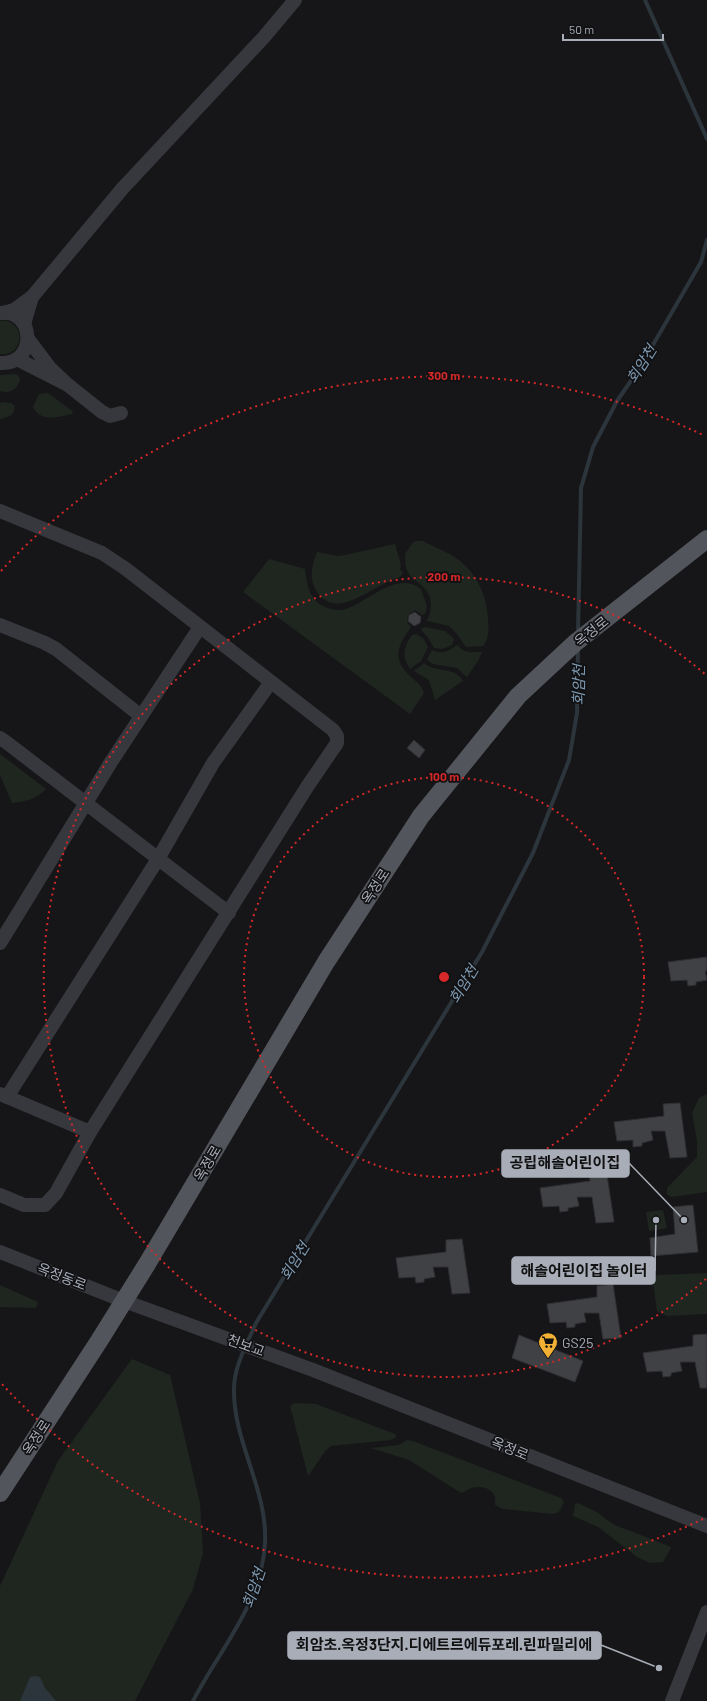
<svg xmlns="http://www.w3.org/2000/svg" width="707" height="1701" viewBox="0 0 707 1701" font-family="Barlow,'Noto Sans KR',sans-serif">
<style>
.green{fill:#1e261f}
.water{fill:#2c353c}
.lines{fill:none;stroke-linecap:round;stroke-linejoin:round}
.stream{stroke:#2c353c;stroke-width:4}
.building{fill:#404145;stroke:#303034}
.minor{stroke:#37383d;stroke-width:14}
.major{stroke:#53555c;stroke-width:18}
.ring{fill:none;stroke:#d62828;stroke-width:2;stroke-dasharray:2 4}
.labels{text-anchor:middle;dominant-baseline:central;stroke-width:3.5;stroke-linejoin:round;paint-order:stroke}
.street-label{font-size:14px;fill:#a8adb8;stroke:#111113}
.poi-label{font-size:14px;fill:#a8adb8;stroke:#111113;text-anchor:start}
.water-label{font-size:15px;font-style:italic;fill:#7f9bb3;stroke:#111113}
.centre{fill:#d62828;stroke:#111113;stroke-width:2}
.ring-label{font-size:12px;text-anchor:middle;font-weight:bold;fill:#d62828;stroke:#111113;stroke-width:3.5;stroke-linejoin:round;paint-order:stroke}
.leader{fill:none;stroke:#a8adb8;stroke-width:1.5}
.callout-dot{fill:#a8adb8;stroke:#111113;stroke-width:1.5}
.callout{fill:#a8adb8;stroke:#a8adb8;stroke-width:1.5}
.callout-label{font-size:15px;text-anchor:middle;font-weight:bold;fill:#111}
</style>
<rect width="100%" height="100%" fill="#161618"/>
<g class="green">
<path d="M 0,321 C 26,318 26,357 0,354 Z"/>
<path d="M 16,374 L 20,378 C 19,388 10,395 0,391 L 0,375 Z"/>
<path d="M 48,393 L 71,410 L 73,412 L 72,414 C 59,417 41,423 33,407 L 39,394 Z"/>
<path d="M 3,402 L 11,403 L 15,406 C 14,416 9,417 0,419 L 0,403 Z"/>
<path d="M 417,541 L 423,541 C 434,547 446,551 456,558 C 476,571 487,596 488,619 C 489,628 489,639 483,646 L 466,647 L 456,633 L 449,626 L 427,621 C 434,606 432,593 419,583 C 415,580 410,577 408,572 C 405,567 405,559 405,554 L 413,542 Z"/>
<path d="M 395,544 L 401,565 L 400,569 L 403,573 L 400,577 C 377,582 338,622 318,593 C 308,579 312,566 317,552 L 338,556 L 345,555 Z"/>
<path d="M 269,559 L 305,569 C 307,587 310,602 328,608 C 333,610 341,611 346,609 C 369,601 397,570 421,589 L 427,606 L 425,614 L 422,615 L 415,610 L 408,615 L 407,622 L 411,627 C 398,645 391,659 411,677 C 418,683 420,683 424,693 L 410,714 L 243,592 Z"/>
<path d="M 425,627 L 445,631 L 454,639 L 452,645 L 442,649 L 434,648 L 427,636 L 421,630 L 422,628 Z"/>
<path d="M 416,634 L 423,638 L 428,647 L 421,661 L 410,669 C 401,656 404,646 412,635 Z"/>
<path d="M 457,645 C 465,654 472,652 482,652 L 478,661 L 467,677 L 457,668 L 433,664 L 427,660 L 432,650 C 442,655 449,651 457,645 Z"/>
<path d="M 424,663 C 436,674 454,665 463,681 L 435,700 L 429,680 L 414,671 Z"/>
<path d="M 0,754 L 46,789 C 36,799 25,802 12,803 L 0,775 Z"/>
<path d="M 707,1094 L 707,1192 L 671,1197 L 667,1194 L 667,1188 L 697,1157 L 697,1141 L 692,1113 L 699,1098 Z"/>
<path d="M 663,1210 L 667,1228 L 649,1231 L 646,1212 Z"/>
<path d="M 707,1273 L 707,1314 L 667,1316 L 657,1311 L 653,1282 L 657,1275 Z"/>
<path d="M 0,1285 L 38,1302 L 36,1308 L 0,1307 Z"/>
<path d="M 132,1359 L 170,1375 L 200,1503 L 203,1553 L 193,1589 L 135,1701 L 0,1701 L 0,1586 L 58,1461 Z"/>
<path d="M 295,1403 L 316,1404 L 395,1434 L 396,1437 L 391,1440 L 331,1446 L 326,1450 L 308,1476 L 290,1406 Z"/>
<path d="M 407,1440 L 413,1441 L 561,1498 L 564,1502 L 559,1512 L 553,1514 L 503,1509 L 495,1505 C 495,1502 496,1498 494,1495 C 491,1487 476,1485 469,1489 C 465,1491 465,1492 461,1493 L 409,1460 L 371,1448 L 399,1445 Z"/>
<path d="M 578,1503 L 597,1512 L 607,1520 L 615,1525 L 669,1546 L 671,1548 L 663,1562 L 650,1563 L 637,1557 L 598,1527 L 573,1516 L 575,1504 Z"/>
</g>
<path class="water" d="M 35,1676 L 40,1677 L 45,1688 L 56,1701 L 20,1701 L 30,1677 Z"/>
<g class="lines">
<g class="stream">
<path d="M 645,0 L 707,139"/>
<path d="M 578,634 L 581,488 L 593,447 L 617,401 L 639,369 L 701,262 L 707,240"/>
<path d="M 193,1701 C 220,1649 262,1603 265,1543 C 268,1490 233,1442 234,1389 C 234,1366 247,1344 256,1323 L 482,952 L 533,853 L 569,760 L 577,713 L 578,649"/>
</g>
</g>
<g class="building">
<path d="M 415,612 L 421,617 L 420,623 L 414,626 L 408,621 L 409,615 Z"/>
<path d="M 414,740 L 425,750 L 419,758 L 407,748 Z"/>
<path d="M 707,957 L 707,971 L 705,971 L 707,980 L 696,982 L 696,985 L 688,986 L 687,980 L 671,981 L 668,962 Z"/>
<path d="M 680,1103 L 687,1157 L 670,1158 L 665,1131 L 651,1131 L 653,1140 L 642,1143 L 642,1146 L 633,1147 L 633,1140 L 617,1141 L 614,1122 L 664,1116 L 663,1104 Z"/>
<path d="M 606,1168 L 614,1222 L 596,1223 L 592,1197 L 577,1197 L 579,1206 L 568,1208 L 568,1211 L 560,1212 L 559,1206 L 543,1207 L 540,1188 L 590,1181 L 589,1170 Z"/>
<path d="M 693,1205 L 698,1252 L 651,1256 L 650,1238 L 675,1234 L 673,1207 Z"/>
<path d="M 462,1239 L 470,1293 L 452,1294 L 448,1267 L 433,1267 L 435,1277 L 424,1279 L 424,1282 L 416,1283 L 415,1277 L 399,1278 L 396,1258 L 446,1252 L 446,1240 Z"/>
<path d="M 613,1284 L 621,1338 L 603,1339 L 599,1313 L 584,1313 L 586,1322 L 575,1324 L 575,1327 L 567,1328 L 566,1322 L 550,1323 L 547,1304 L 597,1297 L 597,1286 Z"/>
<path d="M 707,1334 L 707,1388 L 700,1388 L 695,1362 L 680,1362 L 682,1371 L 671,1373 L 671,1376 L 663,1377 L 662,1371 L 647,1372 L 643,1353 L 693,1346 L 693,1335 Z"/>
<path d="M 519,1335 L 583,1361 L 575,1382 L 512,1358 Z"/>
</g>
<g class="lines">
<g class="minor">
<path d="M 32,297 L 122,189 L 264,37 L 295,0"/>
<path d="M 0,313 C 35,308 38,365 0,363"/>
<path d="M 3,313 L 14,310 L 32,297 L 24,324"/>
<path d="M 17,359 L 68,385 L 50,368 L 28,339"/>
<path d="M 68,385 L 102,412 L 110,416 L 121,413"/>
<path d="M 0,511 L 102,553 L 126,569 L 333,730 L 337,736 L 337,743 L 307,787 L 90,1132 L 56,1193 L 45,1205 L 24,1205 L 0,1195"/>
<path d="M 0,625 L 45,643 L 56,649 L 141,716"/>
<path d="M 0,738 L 6,742 L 229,913"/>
<path d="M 0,943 L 111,762 L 200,627"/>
<path d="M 0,1094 L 90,1132"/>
<path d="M 7,1097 L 158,859 L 213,763 L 271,682"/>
<path d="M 0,1252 L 124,1301 L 313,1370 L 707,1526"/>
<path d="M 672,1701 L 707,1612"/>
</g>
<path class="major" d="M 0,1493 L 99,1341 L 147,1264 L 326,962 L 421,816 L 518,696 L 575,643 L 707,539"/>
</g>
<g class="ring">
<circle cx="444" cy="977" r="200"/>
<path d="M706 1279A400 400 0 1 1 706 675"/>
<path d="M703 1519A601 601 0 0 1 1 1383M1 571A601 601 0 0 1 703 435"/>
</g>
<defs>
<g id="supermarket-pin" transform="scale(1)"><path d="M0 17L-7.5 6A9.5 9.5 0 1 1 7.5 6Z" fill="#f2b134" stroke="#111113"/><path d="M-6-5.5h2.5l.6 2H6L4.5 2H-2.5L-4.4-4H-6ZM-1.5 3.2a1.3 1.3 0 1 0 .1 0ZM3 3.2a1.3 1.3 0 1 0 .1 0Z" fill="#111"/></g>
</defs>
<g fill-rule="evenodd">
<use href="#supermarket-pin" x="548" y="1342"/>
</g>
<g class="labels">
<g class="street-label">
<text transform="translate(591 631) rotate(-39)">옥정로</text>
<text transform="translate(375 886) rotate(-57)">옥정로</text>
<text transform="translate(207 1163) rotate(-59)">옥정로</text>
<text transform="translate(62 1276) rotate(21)">옥정동로</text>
<text transform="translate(246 1345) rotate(20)">천보교</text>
<text transform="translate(36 1437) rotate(-57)">옥정로</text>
<text transform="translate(510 1448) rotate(22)">옥정로</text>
</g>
<g class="poi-label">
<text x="562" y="1342">GS25</text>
</g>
<g class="water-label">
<text transform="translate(641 364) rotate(-58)">회암천</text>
<text transform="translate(578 685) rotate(-89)">회암천</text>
<text transform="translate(463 984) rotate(-59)">회암천</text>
<text transform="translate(294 1261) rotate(-59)">회암천</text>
<text transform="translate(253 1588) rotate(-71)">회암천</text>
</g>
</g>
<circle cx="444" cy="977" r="6" class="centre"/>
<g class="ring-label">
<text x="444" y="380">300 m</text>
<text x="444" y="581">200 m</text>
<text x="444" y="781">100 m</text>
</g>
<path class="leader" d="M684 1220L629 1163M656 1220L655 1271M659 1668L601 1645"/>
<g class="callout-dot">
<circle cx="684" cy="1220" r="4"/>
<circle cx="656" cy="1220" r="4"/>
<circle cx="659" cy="1668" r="4"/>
</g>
<g class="callout">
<rect x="502" y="1150" width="127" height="27" rx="4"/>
<rect x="512" y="1257" width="143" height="27" rx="4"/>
<rect x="288" y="1632" width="313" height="27" rx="4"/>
</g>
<g class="callout-label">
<text x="565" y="1168">공립해솔어린이집</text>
<text x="584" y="1276">해솔어린이집 놀이터</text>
<text x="444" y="1650">회암초.옥정3단지.디에트르에듀포레.린파밀리에</text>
</g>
<path d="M563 34v6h100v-6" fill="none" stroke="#a8adb8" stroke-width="2"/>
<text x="569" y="34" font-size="12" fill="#a8adb8" stroke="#111113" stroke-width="3" paint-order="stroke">50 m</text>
</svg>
